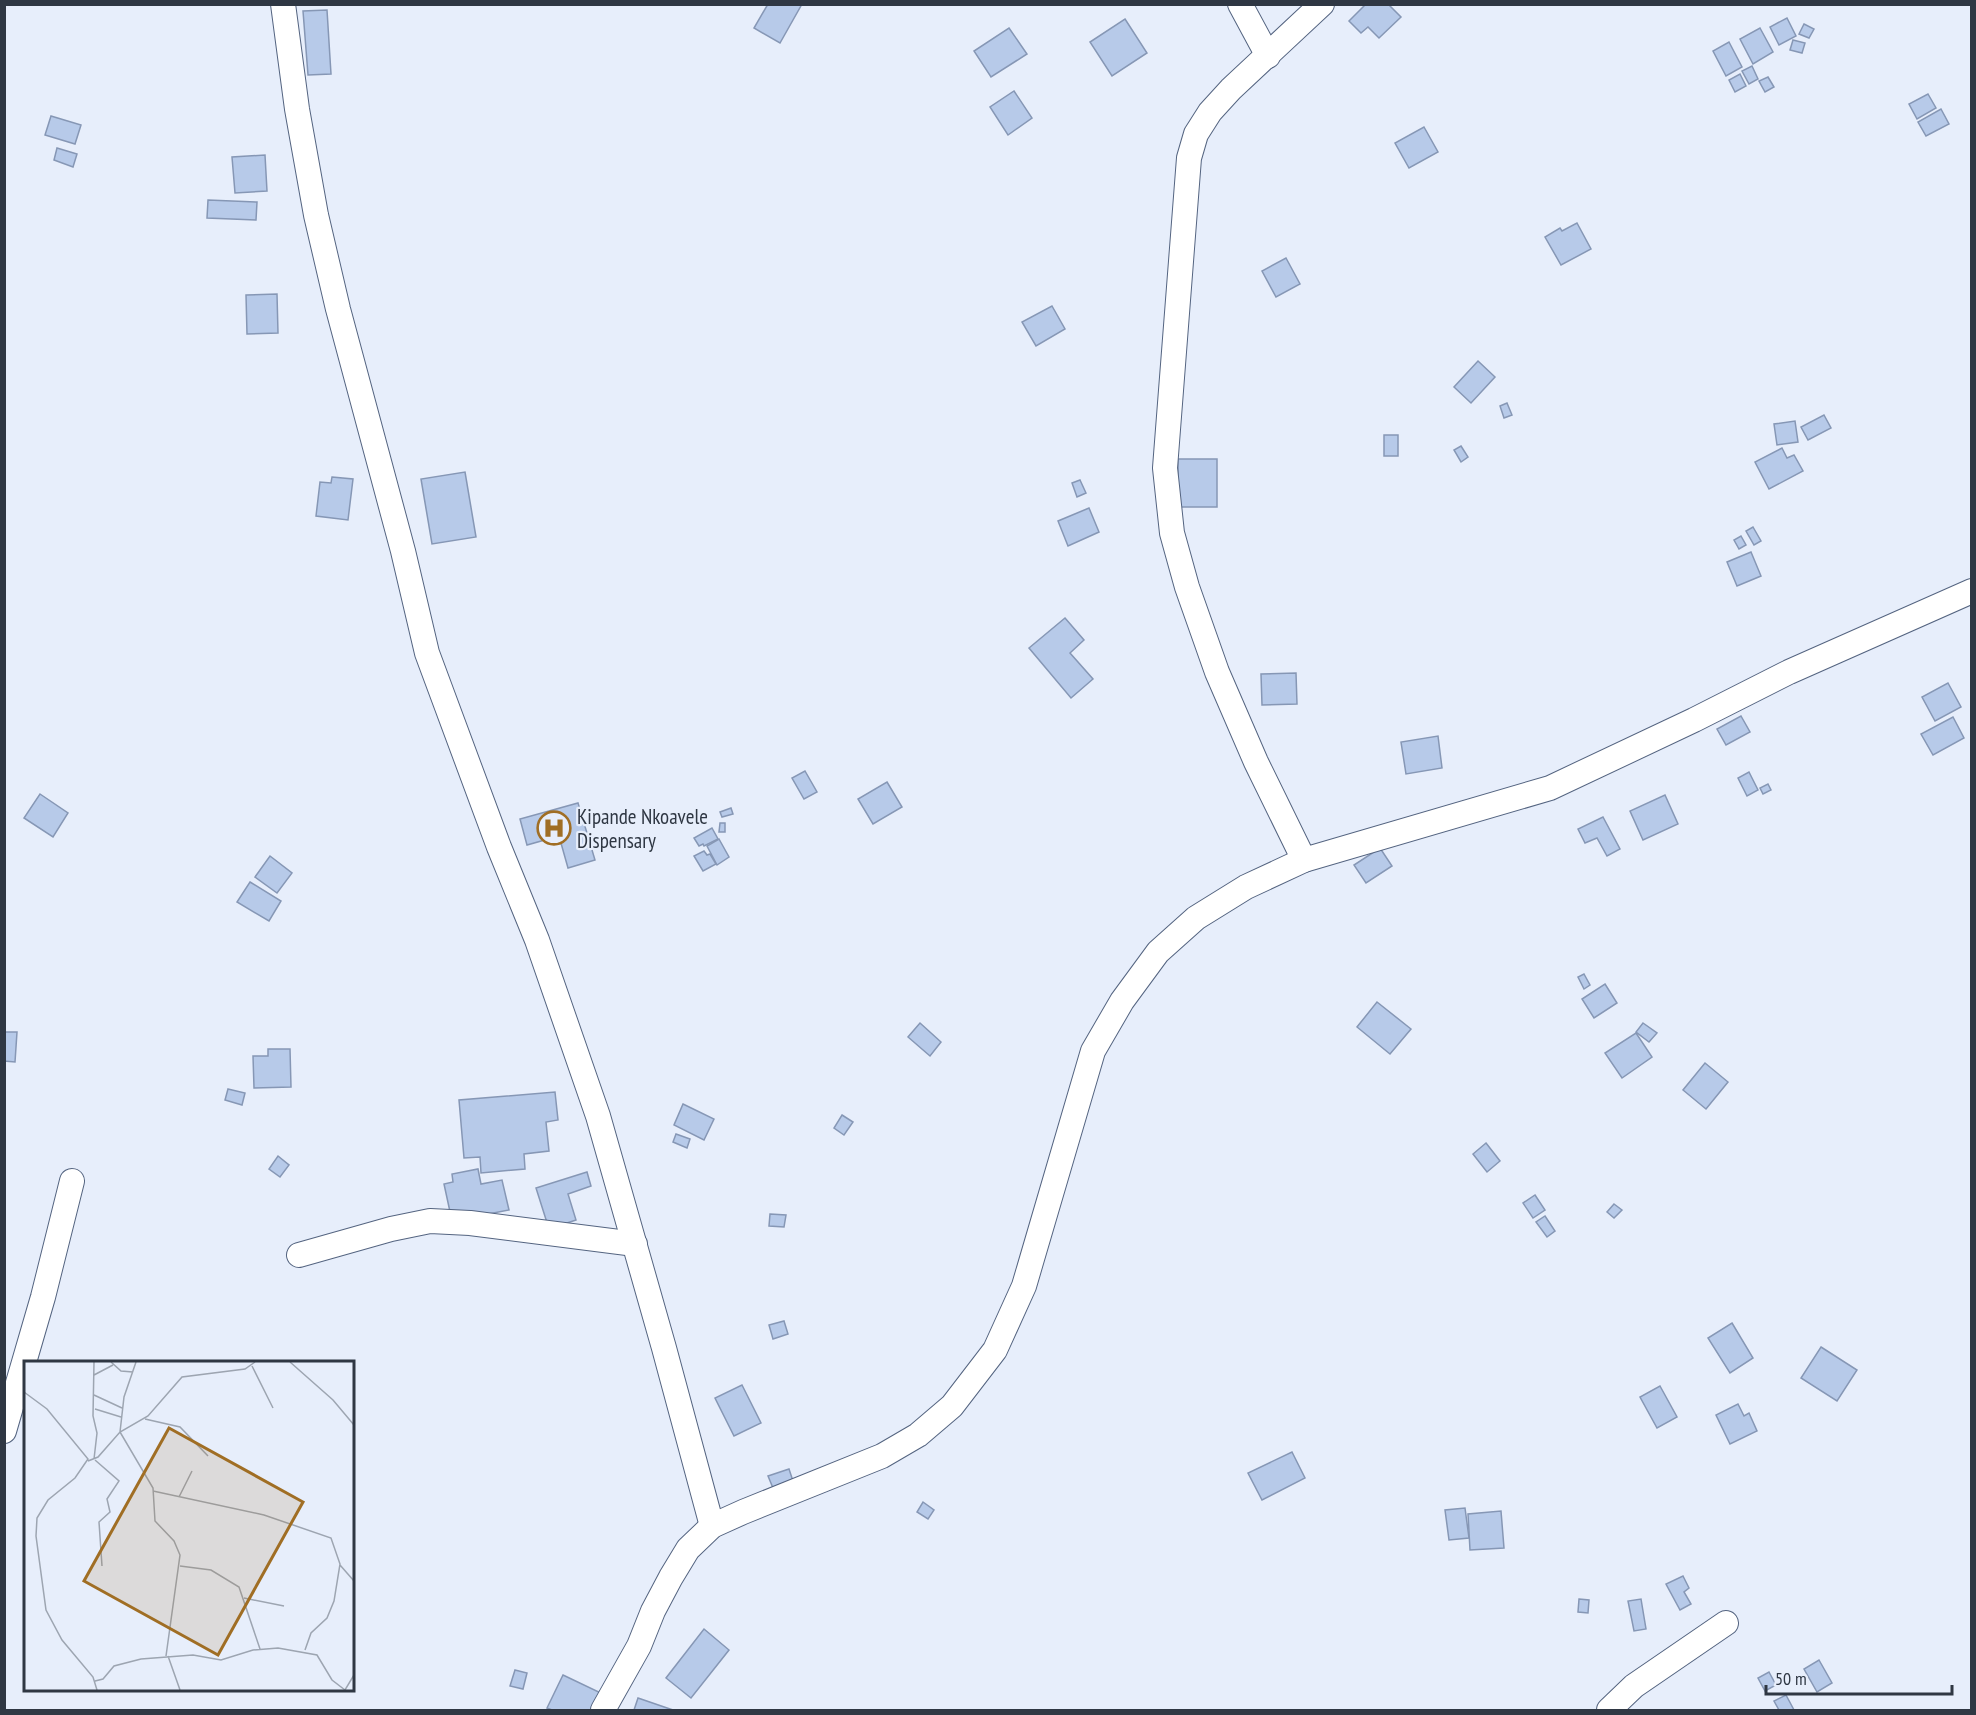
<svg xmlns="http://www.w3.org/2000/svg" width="1976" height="1715" viewBox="0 0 1976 1715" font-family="'PT Sans Narrow',sans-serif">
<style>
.building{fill:#b7cae9;stroke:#8697b5;stroke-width:1.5}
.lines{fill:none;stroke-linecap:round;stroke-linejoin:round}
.minor-casing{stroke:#546480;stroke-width:26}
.minor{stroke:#fff;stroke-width:24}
.labels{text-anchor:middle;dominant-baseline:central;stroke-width:4.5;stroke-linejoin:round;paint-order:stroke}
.poi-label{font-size:21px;fill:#2f3743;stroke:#e7eefb;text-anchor:start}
.inset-road{fill:none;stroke:#9da5b1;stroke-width:1.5}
.view{fill:#a06e24;fill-opacity:0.15;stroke:#a06e24;stroke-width:3}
.inset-edge{fill:none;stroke:#2f3743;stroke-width:3}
</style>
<rect width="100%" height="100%" fill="#e7eefb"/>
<g class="building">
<path d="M 768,4 L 802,4 L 780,43 L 754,28 Z"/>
<path d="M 1366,4 L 1388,4 L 1401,17 L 1379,38 L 1368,27 L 1361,33 L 1349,21 Z"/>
<path d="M 327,10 L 331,74 L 308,75 L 303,11 Z"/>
<path d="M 1787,18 L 1796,36 L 1779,45 L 1770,27 Z"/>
<path d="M 1125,19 L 1147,53 L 1112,76 L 1090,42 Z"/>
<path d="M 1804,24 L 1814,29 L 1809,38 L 1799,34 Z"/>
<path d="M 1009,28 L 1027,54 L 991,77 L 974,51 Z"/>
<path d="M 1760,28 L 1773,52 L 1753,64 L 1740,39 Z"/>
<path d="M 1793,40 L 1805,43 L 1802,53 L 1790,50 Z"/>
<path d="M 1729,42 L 1742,67 L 1726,76 L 1713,51 Z"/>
<path d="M 1752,66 L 1758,79 L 1749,84 L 1742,71 Z"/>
<path d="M 1740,74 L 1746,86 L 1735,92 L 1729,80 Z"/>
<path d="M 1768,77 L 1774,87 L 1765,92 L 1759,81 Z"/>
<path d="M 1014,91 L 1032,118 L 1008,135 L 990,107 Z"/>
<path d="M 1928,94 L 1936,108 L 1917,119 L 1909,104 Z"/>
<path d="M 1941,109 L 1949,124 L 1926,136 L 1918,122 Z"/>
<path d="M 51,116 L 81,125 L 75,144 L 45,135 Z"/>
<path d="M 1424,127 L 1438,152 L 1409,168 L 1395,143 Z"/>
<path d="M 57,148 L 77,154 L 73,167 L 54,160 Z"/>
<path d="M 265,155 L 267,191 L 235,193 L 232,157 Z"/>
<path d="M 208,200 L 257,202 L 256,220 L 207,218 Z"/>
<path d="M 1577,223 L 1591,249 L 1561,265 L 1545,237 L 1560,228 L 1562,231 Z"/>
<path d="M 1286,258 L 1300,284 L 1276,297 L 1262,271 Z"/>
<path d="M 277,294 L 278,333 L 247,334 L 246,295 Z"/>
<path d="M 1052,306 L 1065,329 L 1036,346 L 1022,322 Z"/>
<path d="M 1478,361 L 1495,377 L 1471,403 L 1454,387 Z"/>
<path d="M 1507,403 L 1512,415 L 1504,418 L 1500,406 Z"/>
<path d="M 1824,415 L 1831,428 L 1808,440 L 1801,427 Z"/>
<path d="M 1795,421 L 1798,442 L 1777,445 L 1774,424 Z"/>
<rect x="1384" y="435" width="14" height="21"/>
<path d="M 1461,446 L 1468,457 L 1461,462 L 1454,450 Z"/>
<path d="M 1782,448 L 1787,458 L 1794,455 L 1803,471 L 1769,489 L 1755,462 Z"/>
<rect x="1178" y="459" width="39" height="48"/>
<path d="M 465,472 L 476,537 L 432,544 L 421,479 Z"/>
<path d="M 332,477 L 353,479 L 348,520 L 316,516 L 320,482 L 331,483 Z"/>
<path d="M 1080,480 L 1086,493 L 1077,497 L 1072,483 Z"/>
<path d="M 1089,508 L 1099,532 L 1068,546 L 1058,521 Z"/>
<path d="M 1753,527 L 1761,541 L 1754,545 L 1746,531 Z"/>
<path d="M 1741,536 L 1746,545 L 1739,549 L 1734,540 Z"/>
<path d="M 1751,552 L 1761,576 L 1737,586 L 1727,562 Z"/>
<path d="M 1065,618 L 1084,640 L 1070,653 L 1093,679 L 1071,698 L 1029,648 Z"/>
<path d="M 1296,673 L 1297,704 L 1262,705 L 1261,674 Z"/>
<path d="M 1948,683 L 1961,707 L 1935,721 L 1922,697 Z"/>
<path d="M 1741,716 L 1750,732 L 1726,745 L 1717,729 Z"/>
<path d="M 1953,717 L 1964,738 L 1933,755 L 1921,734 Z"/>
<path d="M 1438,736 L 1442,768 L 1406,774 L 1401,742 Z"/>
<path d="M 805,771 L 817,792 L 804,799 L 792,778 Z"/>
<path d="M 1749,772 L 1758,790 L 1747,796 L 1738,778 Z"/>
<path d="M 887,782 L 902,807 L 873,824 L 858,799 Z"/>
<path d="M 1768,784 L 1771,790 L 1763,794 L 1760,788 Z"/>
<path d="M 40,794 L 68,813 L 53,837 L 24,818 Z"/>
<path d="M 1665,795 L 1678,824 L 1643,840 L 1630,811 Z"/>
<path d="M 578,803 L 595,860 L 568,868 L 559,836 L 527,845 L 520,819 Z"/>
<path d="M 731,808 L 733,814 L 722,817 L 720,812 Z"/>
<path d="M 1603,817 L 1620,849 L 1607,856 L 1597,838 L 1585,843 L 1578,829 Z"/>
<path d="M 720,823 L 725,823 L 725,832 L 719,832 Z"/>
<path d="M 712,828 L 718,839 L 704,846 L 703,844 L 699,846 L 694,838 Z"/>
<path d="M 719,839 L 729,857 L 717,865 L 707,846 Z"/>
<path d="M 1380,848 L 1392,866 L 1366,883 L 1354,865 Z"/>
<path d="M 704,851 L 707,855 L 710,854 L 716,864 L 703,871 L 694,856 Z"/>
<path d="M 270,856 L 292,873 L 277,893 L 255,877 Z"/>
<path d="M 250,882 L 281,901 L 269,921 L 237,902 Z"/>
<path d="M 1584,974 L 1590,985 L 1584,989 L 1578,977 Z"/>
<path d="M 1605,984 L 1617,1003 L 1594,1018 L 1582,999 Z"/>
<path d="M 1377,1002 L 1411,1029 L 1390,1054 L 1357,1027 Z"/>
<path d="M 920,1023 L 941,1042 L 930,1056 L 908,1037 Z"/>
<path d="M 1643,1023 L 1657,1033 L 1649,1042 L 1636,1032 Z"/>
<path d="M 4,1032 L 17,1032 L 15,1062 L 4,1061 Z"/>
<path d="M 1636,1033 L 1652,1057 L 1622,1078 L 1605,1053 Z"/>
<path d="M 268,1049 L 290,1049 L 291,1087 L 254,1088 L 253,1056 L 268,1056 Z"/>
<path d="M 1705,1063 L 1728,1082 L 1706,1109 L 1683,1090 Z"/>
<path d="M 228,1089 L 245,1093 L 242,1105 L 225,1100 Z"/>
<path d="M 555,1092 L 558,1120 L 546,1122 L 549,1151 L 524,1154 L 525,1169 L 481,1173 L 480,1157 L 464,1158 L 459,1100 Z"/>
<path d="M 683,1104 L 714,1119 L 704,1140 L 674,1125 Z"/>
<path d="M 842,1115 L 853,1122 L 844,1135 L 834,1128 Z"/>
<path d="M 676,1134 L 690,1139 L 687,1148 L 673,1142 Z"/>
<path d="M 1486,1143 L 1500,1161 L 1487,1172 L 1473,1154 Z"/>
<path d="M 278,1156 L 289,1165 L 280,1177 L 269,1169 Z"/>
<path d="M 478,1169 L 481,1184 L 502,1180 L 509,1210 L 452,1221 L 444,1184 L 453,1182 L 452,1174 Z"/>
<path d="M 587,1172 L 591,1186 L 568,1194 L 576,1220 L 549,1229 L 536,1188 Z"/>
<path d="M 1535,1195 L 1545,1210 L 1533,1218 L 1523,1203 Z"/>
<path d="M 1614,1204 L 1622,1210 L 1614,1218 L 1607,1212 Z"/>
<path d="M 770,1214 L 786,1215 L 784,1227 L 769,1226 Z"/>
<path d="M 1545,1216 L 1555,1231 L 1547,1237 L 1536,1222 Z"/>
<path d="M 784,1321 L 788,1334 L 773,1339 L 769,1325 Z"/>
<path d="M 1732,1323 L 1753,1358 L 1730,1373 L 1708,1338 Z"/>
<path d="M 1821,1347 L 1857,1370 L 1837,1401 L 1801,1378 Z"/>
<path d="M 742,1385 L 761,1423 L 734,1436 L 715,1398 Z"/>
<path d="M 1660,1386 L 1677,1417 L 1657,1428 L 1640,1397 Z"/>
<path d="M 1738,1404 L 1744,1416 L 1749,1413 L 1757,1431 L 1730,1444 L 1716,1415 Z"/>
<path d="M 1292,1452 L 1305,1478 L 1262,1500 L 1248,1473 Z"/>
<path d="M 789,1469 L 793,1481 L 773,1488 L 768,1476 Z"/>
<path d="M 923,1502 L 934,1510 L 928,1519 L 917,1512 Z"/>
<path d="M 1465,1508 L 1469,1538 L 1449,1540 L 1445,1510 Z"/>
<path d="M 1501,1511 L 1504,1548 L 1470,1550 L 1468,1514 Z"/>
<path d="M 1683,1576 L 1689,1588 L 1684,1592 L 1691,1604 L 1680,1610 L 1666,1584 Z"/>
<path d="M 1579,1599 L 1589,1600 L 1588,1613 L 1578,1612 Z"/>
<path d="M 1641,1599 L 1646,1629 L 1634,1631 L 1628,1601 Z"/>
<path d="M 704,1629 L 729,1650 L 691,1698 L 666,1678 Z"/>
<path d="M 1819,1660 L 1832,1683 L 1817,1692 L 1804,1669 Z"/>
<path d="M 515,1670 L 527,1673 L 523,1689 L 510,1686 Z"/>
<path d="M 1769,1672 L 1776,1685 L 1765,1691 L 1758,1678 Z"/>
<path d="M 563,1675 L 603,1694 L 595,1710 L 552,1710 L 547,1708 Z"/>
<path d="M 1786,1695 L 1794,1710 L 1779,1710 L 1774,1701 Z"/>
<path d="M 638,1698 L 673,1710 L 634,1710 Z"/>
</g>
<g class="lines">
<g class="minor-casing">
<g id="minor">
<path d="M 283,4 L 297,109 L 316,215 L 338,309 L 403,551 L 427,653 L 499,847 L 537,940 L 598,1116 L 664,1348 L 712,1526"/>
<path d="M 1240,4 L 1268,56"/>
<path d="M 1304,860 L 1256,762 L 1217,672 L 1187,587 L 1172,533 L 1165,468 L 1189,158 L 1196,134 L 1210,112 L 1231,89 L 1322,4"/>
<path d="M 299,1255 L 391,1229 L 430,1221 L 470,1223 L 635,1244"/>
<path d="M 4,1431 L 43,1297 L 72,1181"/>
<path d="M 603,1710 L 639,1646 L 653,1611 L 671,1577 L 688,1549 L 712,1526 L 743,1512 L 882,1456 L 918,1435 L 952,1406 L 995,1350 L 1024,1286 L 1093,1051 L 1122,1001 L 1158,952 L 1196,918 L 1246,887 L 1304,860 L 1550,788 L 1694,720 L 1789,672 L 1972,591"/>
<path d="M 1609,1710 L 1634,1686 L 1726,1623"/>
</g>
</g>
<use href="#minor" class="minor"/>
</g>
<defs>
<g id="hospital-ring" transform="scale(1.725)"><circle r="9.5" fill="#e7eefb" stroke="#a06e24" stroke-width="1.5"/><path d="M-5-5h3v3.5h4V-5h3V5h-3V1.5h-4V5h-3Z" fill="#a06e24"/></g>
</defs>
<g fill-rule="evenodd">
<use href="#hospital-ring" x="554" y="828"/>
</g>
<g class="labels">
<g class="poi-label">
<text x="577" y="816">Kipande Nkoavele<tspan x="577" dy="24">Dispensary</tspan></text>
</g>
</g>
<g transform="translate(24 1361)">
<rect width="330" height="330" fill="#e7eefb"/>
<path class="inset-road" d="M 70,1 L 69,55 L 73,72 L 70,98M 87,1 L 97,10 L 109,11M 112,1 L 100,36 L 96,71 L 129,127 L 131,160 L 150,180 L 156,194 L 142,295M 266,1 L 309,39 L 330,64M 228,5 L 249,47M 70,14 L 89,4M 0,31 L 23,48 L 64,98 L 51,117 L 24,139 L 13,157 L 12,175 L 22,249 L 38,279 L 69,316 L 73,329M 70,34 L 98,47M 71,48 L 97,56M 121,58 L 156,66 L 184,95M 71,99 L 95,120 L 83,138 L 86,151 L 75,161 L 78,205M 64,100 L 74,96 L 96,71 L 124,55 L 158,16 L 221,8 L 231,1M 129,130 L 240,154 L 307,177 L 316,203 L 310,240 L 303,257 L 287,272 L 281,289M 155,136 L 168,110M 316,204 L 330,220M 156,205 L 187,209 L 215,226 L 236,288M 220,237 L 260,245M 144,295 L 156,329M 71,320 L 79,318 L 90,305 L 117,298 L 169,294 L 197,299 L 229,289 L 254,287 L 293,294 L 308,319 L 321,329 L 330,314"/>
<path class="view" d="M 145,67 L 279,141 L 194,294 L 60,220 Z"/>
<rect width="330" height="330" class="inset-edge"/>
</g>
<rect width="1976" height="1715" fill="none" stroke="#2f3743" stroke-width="12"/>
<path d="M1766 1685v9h186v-9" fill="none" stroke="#2f3743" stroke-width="3"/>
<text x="1775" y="1685" font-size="18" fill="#2f3743" stroke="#e7eefb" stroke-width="4.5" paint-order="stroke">50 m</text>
</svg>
